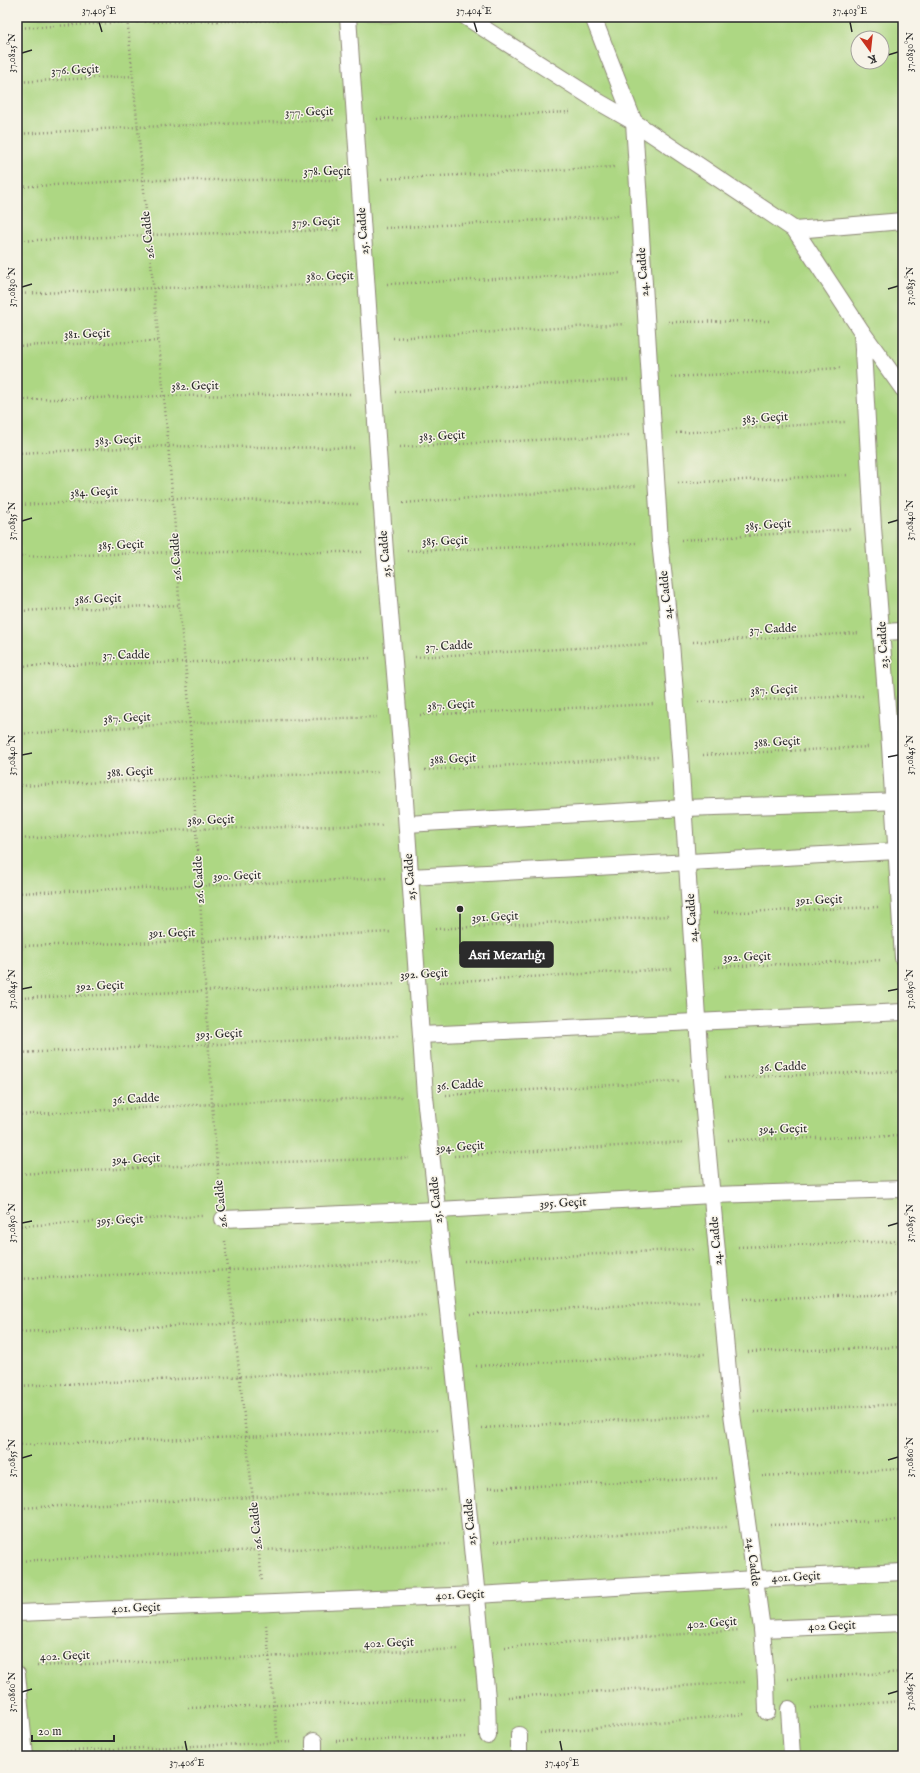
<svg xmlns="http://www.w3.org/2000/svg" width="920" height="1773" viewBox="0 0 920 1773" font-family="'IM FELL English',serif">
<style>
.green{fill:#add783;stroke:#6c8157;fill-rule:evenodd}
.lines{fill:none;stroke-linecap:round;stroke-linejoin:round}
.service-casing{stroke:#8c8675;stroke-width:18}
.path{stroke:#8c8675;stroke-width:2.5;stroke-dasharray:1 3;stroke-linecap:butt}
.service{stroke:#fff;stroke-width:16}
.ticks{fill:none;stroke:#2b2b2b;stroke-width:1.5}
.labels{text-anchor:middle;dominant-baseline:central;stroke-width:3;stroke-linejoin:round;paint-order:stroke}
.street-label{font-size:12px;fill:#2b2b2b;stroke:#f7f3e8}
.leader{fill:none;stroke:#2b2b2b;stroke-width:1.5}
.callout-dot{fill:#2b2b2b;stroke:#f7f3e8;stroke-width:1.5}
.callout{fill:#2b2b2b;stroke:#2b2b2b;stroke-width:1.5}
.callout-label{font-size:13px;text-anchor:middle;font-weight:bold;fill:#fff}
.neatline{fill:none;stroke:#2b2b2b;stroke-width:1.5}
.ticks-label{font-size:10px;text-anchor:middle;fill:#2b2b2b}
</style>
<rect width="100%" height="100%" fill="#f7f3e8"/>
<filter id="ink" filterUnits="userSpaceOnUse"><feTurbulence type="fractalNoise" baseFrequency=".025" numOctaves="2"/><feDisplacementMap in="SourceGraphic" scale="8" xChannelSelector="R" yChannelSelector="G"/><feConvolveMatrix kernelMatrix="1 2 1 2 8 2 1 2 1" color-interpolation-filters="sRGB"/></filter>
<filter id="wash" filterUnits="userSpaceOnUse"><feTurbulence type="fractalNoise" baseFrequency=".012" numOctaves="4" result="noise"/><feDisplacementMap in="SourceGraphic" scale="16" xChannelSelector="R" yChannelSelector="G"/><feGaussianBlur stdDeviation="0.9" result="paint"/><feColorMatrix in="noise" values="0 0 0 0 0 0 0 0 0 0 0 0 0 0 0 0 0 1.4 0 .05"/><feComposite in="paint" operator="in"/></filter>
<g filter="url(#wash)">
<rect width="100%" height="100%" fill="#ede0bf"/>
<path class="green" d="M 17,17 L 903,17 L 903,1756 L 17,1756 ZM 858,38 L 882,38 L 882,62 L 858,62 Z"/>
</g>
<g filter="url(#ink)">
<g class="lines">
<g class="service-casing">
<g id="service">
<path d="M 348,17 L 385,552 L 403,771 L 425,1096 L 454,1367 L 487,1698 L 488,1736"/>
<path d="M 466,17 L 599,102 L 634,122 L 795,230 L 862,332 L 903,389"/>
<path d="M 593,17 L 634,122 L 660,542 L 671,643 L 680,756 L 701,1079 L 732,1414 L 762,1629 L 766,1680 L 767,1712"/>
<path d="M 795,230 L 903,221"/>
<path d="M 862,332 L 873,527 L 890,746 L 903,958"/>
<path d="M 882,632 L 903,631"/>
<path d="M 407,824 L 684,808 L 903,801"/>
<path d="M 410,877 L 897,851"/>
<path d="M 421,1035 L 903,1012"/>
<path d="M 223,1219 L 438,1210 L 712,1195 L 903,1189"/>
<path d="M 17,1613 L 477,1595 L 755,1579 L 903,1572"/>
<path d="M 762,1629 L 903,1623"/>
<path d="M 17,1674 L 25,1756"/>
<path d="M 789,1709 L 792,1756"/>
<path d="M 314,1741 L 314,1756"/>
<path d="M 519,1756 L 519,1735"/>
</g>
</g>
<g class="path">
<path d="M 127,17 L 164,396 L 177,552 L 179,605 L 188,692 L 212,1104 L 220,1197"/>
<path d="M 17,28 L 128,22 L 327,20"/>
<path d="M 17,82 L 133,76"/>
<path d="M 377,119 L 572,112"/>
<path d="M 17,134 L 137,127 L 334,120"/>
<path d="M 381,179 L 614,167"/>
<path d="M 17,187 L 142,180 L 338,180"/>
<path d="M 385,228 L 618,216"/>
<path d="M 17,241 L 147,235 L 340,230"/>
<path d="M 387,284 L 622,273"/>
<path d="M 17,294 L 154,288 L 344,285"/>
<path d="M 668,322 L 772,321"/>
<path d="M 393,338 L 625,324"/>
<path d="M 17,346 L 158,341"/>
<path d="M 671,377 L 841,368"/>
<path d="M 395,392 L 628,380"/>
<path d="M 17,400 L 164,396 L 352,394"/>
<path d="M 676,433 L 845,422"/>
<path d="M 400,447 L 631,435"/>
<path d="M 17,453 L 168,446 L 355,448"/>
<path d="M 678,483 L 849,475"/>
<path d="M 403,503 L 636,486"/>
<path d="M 17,505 L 172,498 L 360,504"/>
<path d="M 681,540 L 852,529"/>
<path d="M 407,551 L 638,543"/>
<path d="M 17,557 L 177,552 L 362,552"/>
<path d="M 17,611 L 179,605"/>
<path d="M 693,642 L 860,633"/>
<path d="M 415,657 L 650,644"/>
<path d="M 17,666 L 372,658"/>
<path d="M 698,702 L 865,696"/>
<path d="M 420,715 L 655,704"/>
<path d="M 17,734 L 190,723 L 377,717"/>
<path d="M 703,755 L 868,747"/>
<path d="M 425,770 L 658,757"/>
<path d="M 17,786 L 193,778 L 380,772"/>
<path d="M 17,839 L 196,829 L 384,825"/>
<path d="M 17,893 L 388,878"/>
<path d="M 713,913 L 878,907"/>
<path d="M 435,929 L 668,916"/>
<path d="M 17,946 L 202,941 L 392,932"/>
<path d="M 715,967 L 882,960"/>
<path d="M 439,982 L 672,969"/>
<path d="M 17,998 L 396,984"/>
<path d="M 17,1053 L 398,1036"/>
<path d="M 724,1078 L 903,1071"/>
<path d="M 446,1095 L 679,1081"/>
<path d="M 17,1115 L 212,1104 L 403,1097"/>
<path d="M 728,1140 L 903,1136"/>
<path d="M 454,1156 L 685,1142"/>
<path d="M 17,1174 L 217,1164 L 409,1158"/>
<path d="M 17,1226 L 202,1216"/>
<path d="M 225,1241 L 262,1582"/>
<path d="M 738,1247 L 903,1241"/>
<path d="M 464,1261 L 695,1249"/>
<path d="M 17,1279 L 421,1262"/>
<path d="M 744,1299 L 903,1294"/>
<path d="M 470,1314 L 701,1301"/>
<path d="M 17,1332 L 427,1316"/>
<path d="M 748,1352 L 903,1347"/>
<path d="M 476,1366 L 705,1354"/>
<path d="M 17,1386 L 433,1368"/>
<path d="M 754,1412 L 903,1404"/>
<path d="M 482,1428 L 711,1415"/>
<path d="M 17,1445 L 439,1430"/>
<path d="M 762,1476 L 903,1469"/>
<path d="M 488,1488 L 719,1478"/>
<path d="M 17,1508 L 253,1497 L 445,1490"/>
<path d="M 770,1525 L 903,1520"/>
<path d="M 494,1542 L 727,1527"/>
<path d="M 17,1561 L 259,1550 L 449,1544"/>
<path d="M 266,1625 L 278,1743"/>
<path d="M 505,1647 L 739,1630"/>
<path d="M 37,1666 L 460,1649"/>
<path d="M 788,1679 L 903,1672"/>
<path d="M 508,1697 L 745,1682"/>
<path d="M 188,1708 L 465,1699"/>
<path d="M 810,1708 L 903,1701"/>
<path d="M 540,1733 L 746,1714"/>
<path d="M 336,1741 L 467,1737"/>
<path d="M 46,1752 L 293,1742"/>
</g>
<use href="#service" class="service"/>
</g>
</g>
<path class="ticks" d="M 99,22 L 102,32M 474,22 L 477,32M 850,22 L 852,32M 22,53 L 32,50M 888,55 L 898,52M 22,287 L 32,284M 888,289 L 898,286M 22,521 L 32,518M 888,523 L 898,520M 22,755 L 32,753M 888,757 L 898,755M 22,989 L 32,987M 888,991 L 898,989M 22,1223 L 32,1221M 888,1226 L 898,1223M 22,1458 L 32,1455M 888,1460 L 898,1457M 22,1692 L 32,1689M 888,1694 L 898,1691M 185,1741 L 187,1751M 560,1741 L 562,1751"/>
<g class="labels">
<g class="street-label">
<text transform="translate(75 70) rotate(-3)">376. Geçit</text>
<text transform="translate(309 112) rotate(-2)">377. Geçit</text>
<text x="327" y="171">378. Geçit</text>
<text transform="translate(316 222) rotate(-2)">379. Geçit</text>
<text transform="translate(363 231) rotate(-94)">25. Cadde</text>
<text transform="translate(148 235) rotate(-96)">26. Cadde</text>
<text transform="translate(643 272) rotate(-94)">24. Cadde</text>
<text transform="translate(330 276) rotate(-1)">380. Geçit</text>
<text transform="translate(87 334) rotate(-2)">381. Geçit</text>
<text transform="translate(195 386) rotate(-1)">382. Geçit</text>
<text transform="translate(765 418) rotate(-4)">383. Geçit</text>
<text transform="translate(442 436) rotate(-3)">383. Geçit</text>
<text transform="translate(118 440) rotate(-3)">383. Geçit</text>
<text transform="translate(94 492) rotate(-3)">384. Geçit</text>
<text transform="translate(768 525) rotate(-4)">385. Geçit</text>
<text transform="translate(445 541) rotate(-2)">385. Geçit</text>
<text transform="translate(121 545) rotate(-2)">385. Geçit</text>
<text transform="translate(385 554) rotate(-95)">25. Cadde</text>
<text transform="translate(176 557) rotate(-94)">26. Cadde</text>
<text transform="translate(666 595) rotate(-96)">24. Cadde</text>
<text transform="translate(98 599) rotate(-2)">386. Geçit</text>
<text transform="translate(773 629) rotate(-3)">37. Cadde</text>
<text transform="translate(883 645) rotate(-93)">23. Cadde</text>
<text transform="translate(449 646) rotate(-3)">37. Cadde</text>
<text transform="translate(126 655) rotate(-1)">37. Cadde</text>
<text transform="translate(774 690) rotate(-2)">387. Geçit</text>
<text transform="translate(451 705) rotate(-3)">387. Geçit</text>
<text transform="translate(127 718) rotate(-3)">387. Geçit</text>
<text transform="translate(777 742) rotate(-3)">388. Geçit</text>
<text transform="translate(453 759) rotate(-3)">388. Geçit</text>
<text transform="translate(130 772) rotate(-3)">388. Geçit</text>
<text transform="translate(211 820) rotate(-2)">389. Geçit</text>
<text transform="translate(237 876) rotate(-2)">390. Geçit</text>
<text transform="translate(410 877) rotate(-94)">25. Cadde</text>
<text transform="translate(199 880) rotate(-93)">26. Cadde</text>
<text transform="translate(819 900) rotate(-2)">391. Geçit</text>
<text transform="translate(495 917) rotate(-3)">391. Geçit</text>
<text transform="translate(692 918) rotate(-94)">24. Cadde</text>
<text transform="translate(172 933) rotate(-1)">391. Geçit</text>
<text transform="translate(747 957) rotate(-2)">392. Geçit</text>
<text transform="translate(424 974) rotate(-3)">392. Geçit</text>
<text transform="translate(100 986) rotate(-2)">392. Geçit</text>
<text transform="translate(219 1034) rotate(-2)">393. Geçit</text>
<text transform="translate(783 1067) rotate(-2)">36. Cadde</text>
<text transform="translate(460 1085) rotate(-4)">36. Cadde</text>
<text transform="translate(136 1099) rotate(-3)">36. Cadde</text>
<text transform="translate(783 1129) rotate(-1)">394. Geçit</text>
<text transform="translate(460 1147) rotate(-4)">394. Geçit</text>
<text transform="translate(136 1159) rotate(-3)">394. Geçit</text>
<text transform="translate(436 1200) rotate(-96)">25. Cadde</text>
<text transform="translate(563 1203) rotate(-3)">395. Geçit</text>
<text transform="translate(221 1204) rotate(-96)">26. Cadde</text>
<text transform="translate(120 1220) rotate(-3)">395. Geçit</text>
<text transform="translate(716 1241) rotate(-95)">24. Cadde</text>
<text transform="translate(470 1522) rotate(-95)">25. Cadde</text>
<text transform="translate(256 1526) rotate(-96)">26. Cadde</text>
<text transform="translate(753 1562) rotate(83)">24. Cadde</text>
<text transform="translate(796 1577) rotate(-3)">401. Geçit</text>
<text transform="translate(460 1595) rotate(-2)">401. Geçit</text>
<text transform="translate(136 1608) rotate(-2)">401. Geçit</text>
<text transform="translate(712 1623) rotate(-4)">402. Geçit</text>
<text transform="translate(832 1626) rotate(-2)">402 Geçit</text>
<text transform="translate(389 1643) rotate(-2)">402. Geçit</text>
<text transform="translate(65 1656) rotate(-2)">402. Geçit</text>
</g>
</g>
<path class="leader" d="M460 909L460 954"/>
<circle class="callout-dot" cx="460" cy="909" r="4"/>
<rect class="callout" x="460" y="942" width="93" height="25" rx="4"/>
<g class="callout-label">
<text x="507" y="959">Asri Mezarlığı</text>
</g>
<rect width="920" height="1773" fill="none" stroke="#f7f3e8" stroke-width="44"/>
<g transform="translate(870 50) rotate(165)"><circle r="19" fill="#f7f3e8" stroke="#a5a39c"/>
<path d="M0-3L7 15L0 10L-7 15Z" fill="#c8321e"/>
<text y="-6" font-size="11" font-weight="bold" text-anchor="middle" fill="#2b2b2b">K</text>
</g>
<path d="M32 1735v6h82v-6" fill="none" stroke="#2b2b2b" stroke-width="2"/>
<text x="38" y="1735" font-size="12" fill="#2b2b2b" stroke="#f7f3e8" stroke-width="3" paint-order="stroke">20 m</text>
<rect x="22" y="22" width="876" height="1729" class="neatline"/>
<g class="ticks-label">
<text x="99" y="14">37.405°E</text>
<text x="474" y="14">37.404°E</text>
<text x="850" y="14">37.403°E</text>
<text transform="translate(909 52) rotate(-90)" y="4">37.0830°N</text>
<text transform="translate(11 53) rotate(-90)" y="4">37.0825°N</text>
<text transform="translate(909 286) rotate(-90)" y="4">37.0835°N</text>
<text transform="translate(11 287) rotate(-90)" y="4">37.0830°N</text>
<text transform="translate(909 520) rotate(-90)" y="4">37.0840°N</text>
<text transform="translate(11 521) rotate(-90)" y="4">37.0835°N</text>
<text transform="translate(909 755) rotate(-90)" y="4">37.0845°N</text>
<text transform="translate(11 755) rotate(-90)" y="4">37.0840°N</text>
<text transform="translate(909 989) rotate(-90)" y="4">37.0850°N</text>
<text transform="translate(11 989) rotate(-90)" y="4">37.0845°N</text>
<text transform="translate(909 1223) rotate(-90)" y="4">37.0855°N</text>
<text transform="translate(11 1223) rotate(-90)" y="4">37.0850°N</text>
<text transform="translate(909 1457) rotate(-90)" y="4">37.0860°N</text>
<text transform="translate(11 1458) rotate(-90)" y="4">37.0855°N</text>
<text transform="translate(909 1691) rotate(-90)" y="4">37.0865°N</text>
<text transform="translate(11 1692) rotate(-90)" y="4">37.0860°N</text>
<text x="187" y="1766">37.406°E</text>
<text x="562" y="1766">37.405°E</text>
</g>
</svg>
